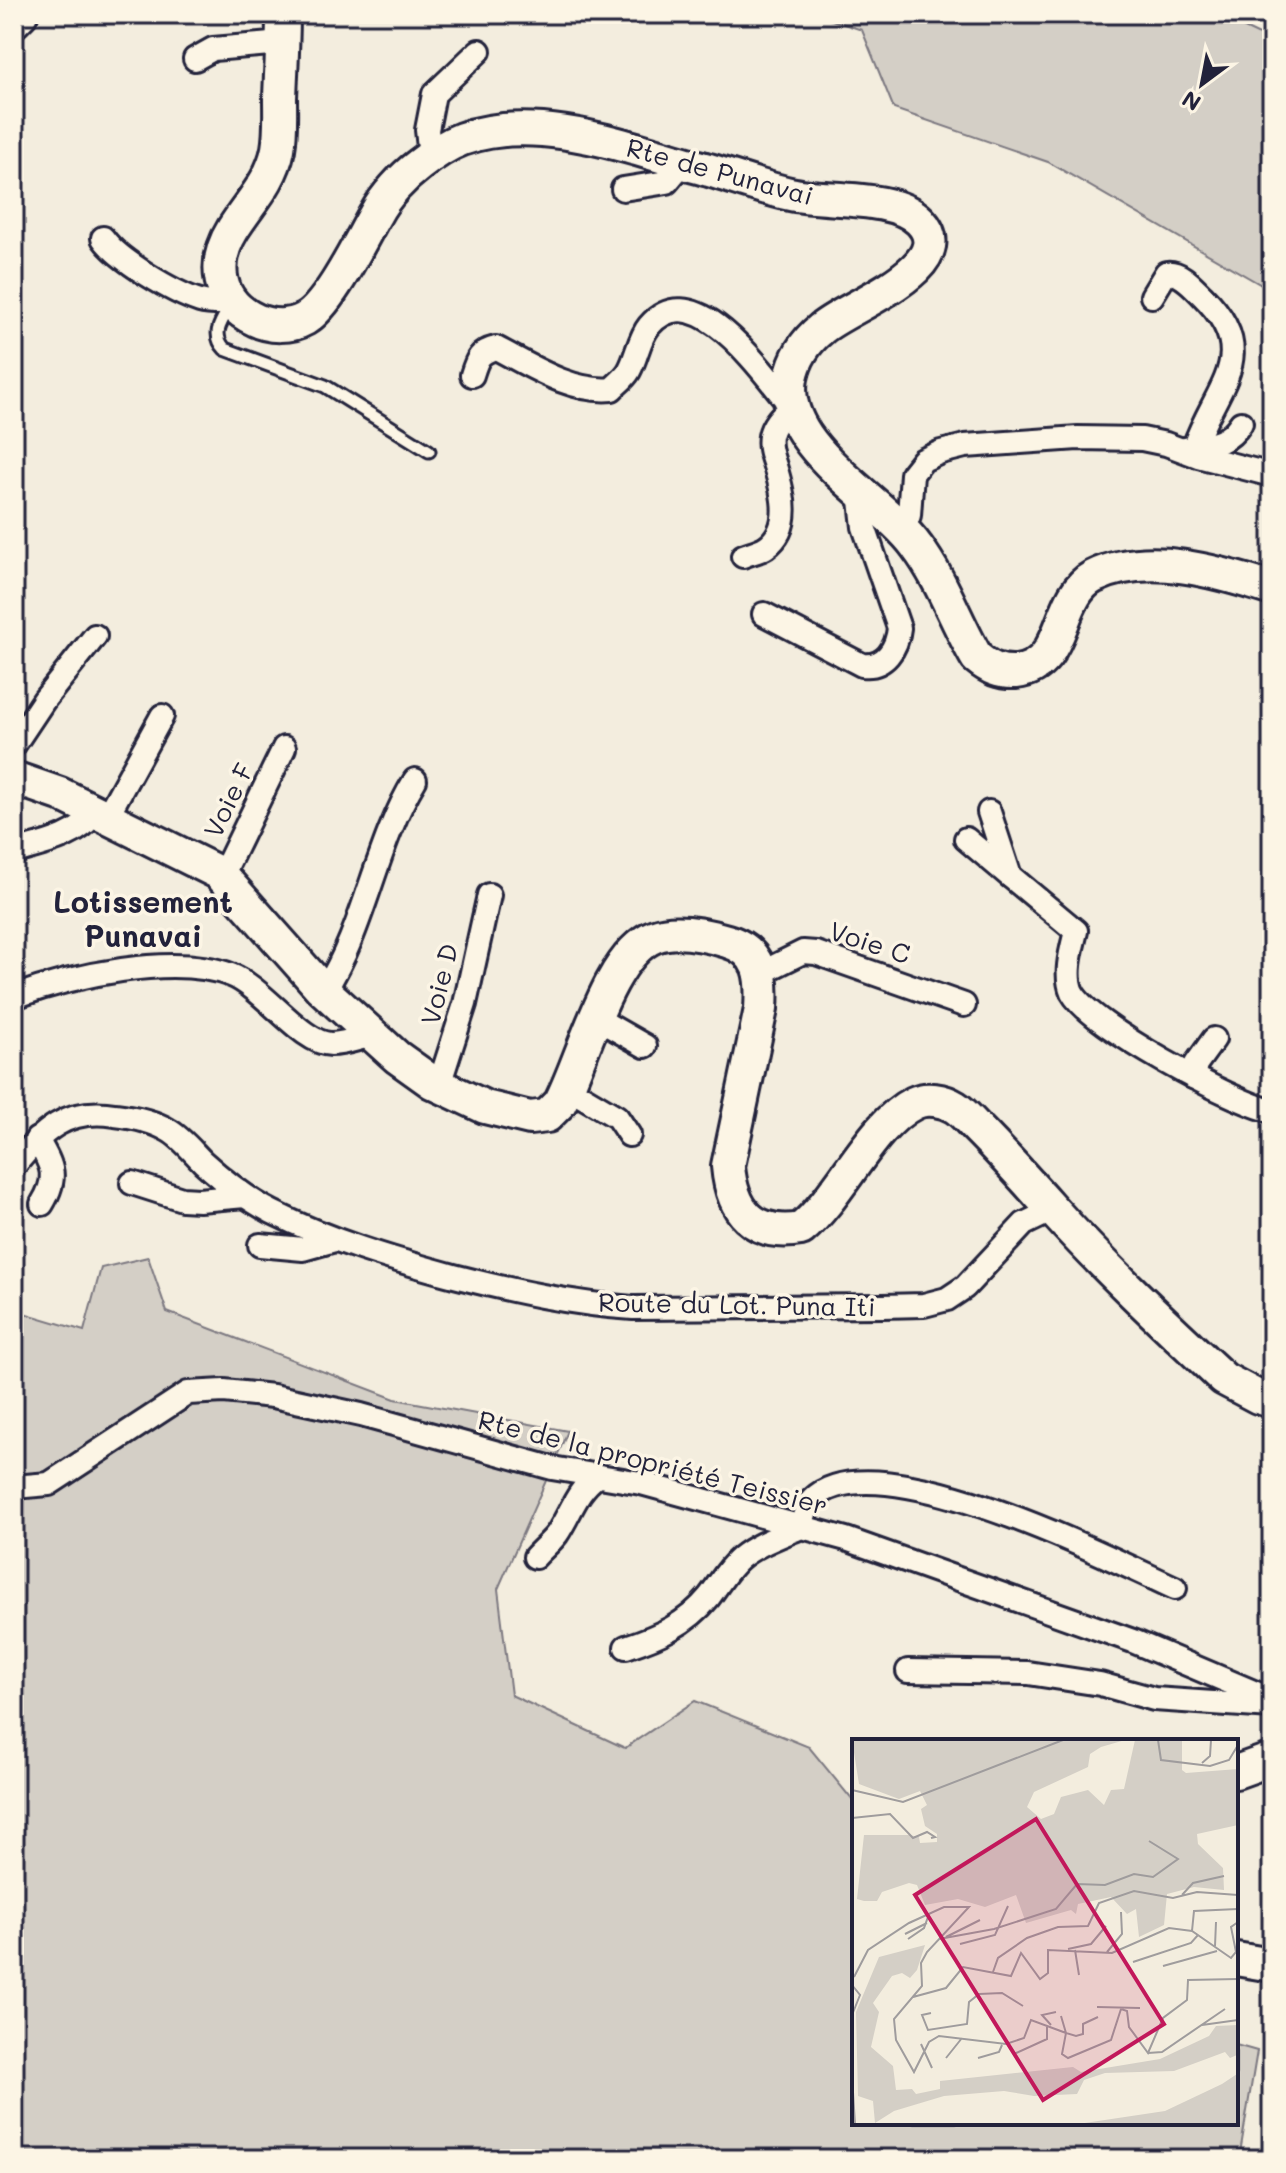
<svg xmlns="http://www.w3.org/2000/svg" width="1286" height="2173" viewBox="0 0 1286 2173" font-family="Mali,sans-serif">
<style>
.green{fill:#d4cfc6;stroke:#7b7880;stroke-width:2}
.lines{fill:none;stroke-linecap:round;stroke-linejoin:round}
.lane-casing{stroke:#22223b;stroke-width:17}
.street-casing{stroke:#22223b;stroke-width:28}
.secondary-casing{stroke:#22223b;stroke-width:38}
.lane{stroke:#fcf5e5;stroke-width:11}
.street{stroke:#fcf5e5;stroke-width:22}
.secondary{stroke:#fcf5e5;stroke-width:32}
.labels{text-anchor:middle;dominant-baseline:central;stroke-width:7;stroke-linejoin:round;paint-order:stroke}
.street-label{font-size:26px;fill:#22223b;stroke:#fcf5e5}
.quarter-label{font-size:30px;font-weight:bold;fill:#22223b;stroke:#fcf5e5}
.inset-road{fill:none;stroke:#9f9c9d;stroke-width:2}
.view{fill:#c2185b;fill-opacity:0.15;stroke:#c2185b;stroke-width:4}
.inset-edge{fill:none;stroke:#22223b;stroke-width:4}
</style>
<rect width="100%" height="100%" fill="#f3edde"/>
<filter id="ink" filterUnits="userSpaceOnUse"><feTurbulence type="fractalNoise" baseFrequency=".0125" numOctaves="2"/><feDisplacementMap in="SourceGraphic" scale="16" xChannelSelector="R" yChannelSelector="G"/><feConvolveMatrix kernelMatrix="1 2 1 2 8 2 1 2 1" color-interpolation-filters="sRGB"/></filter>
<g filter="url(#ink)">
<g class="green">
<path d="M 814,14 L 1215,14 L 1272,41 L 1272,291 L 1048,162 L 894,109 L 862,30 Z"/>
<path d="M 148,1257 L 167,1312 L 395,1399 L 568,1431 L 498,1589 L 511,1695 L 625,1748 L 695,1701 L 809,1747 L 854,1802 L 854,2123 L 1236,2123 L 1236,2045 L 1257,2051 L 1239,2159 L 14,2159 L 14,1310 L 84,1331 L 101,1268 Z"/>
</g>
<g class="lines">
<g class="lane-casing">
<path id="lane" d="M 230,307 C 221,322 211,334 225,349 L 325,386 L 429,451"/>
</g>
<g class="street-casing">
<g id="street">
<path d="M 195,59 L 213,49 L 282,43"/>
<path d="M 430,156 L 427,130 L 434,94 L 479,51"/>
<path d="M 623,189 L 667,182 L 683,163"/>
<path d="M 103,238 C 118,260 174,293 200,301 C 210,304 222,303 232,303"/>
<path d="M 1152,296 L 1166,273 C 1180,271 1192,285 1202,295 C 1263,355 1215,386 1194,447"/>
<path d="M 472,375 C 477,359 479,352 496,348 C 531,366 572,393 612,389 C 617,384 625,378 629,371 C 637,357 639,338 649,326 C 695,271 764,375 791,406 C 782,415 772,424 770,436 C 768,448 772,456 775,466 C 783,492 793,528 766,547 C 760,551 750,553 743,556"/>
<path d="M 1185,449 C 1210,444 1226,446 1241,423"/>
<path d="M 903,533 L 909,515 L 912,474 L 923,460 L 941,452 L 965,446 L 1078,438 L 1142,439 L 1166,444 L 1198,456 L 1272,475"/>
<path d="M 764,614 L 862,665 C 885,668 897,648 899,628 L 864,527 L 860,491"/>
<path d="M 14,745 L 44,700 L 95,636"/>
<path d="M 989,812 L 1010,876 L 1076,931 C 1072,948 1064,974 1072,992 C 1090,1026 1232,1102 1272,1111"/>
<path d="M 106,818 L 162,716"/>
<path d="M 966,839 L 1010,876"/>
<path d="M 14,852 C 43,844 77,838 96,812"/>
<path d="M 222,876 L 284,748"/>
<path d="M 761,973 L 803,952 L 816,953 L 964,1005"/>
<path d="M 325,990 C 366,926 375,845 415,780"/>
<path d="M 14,997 C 71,976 173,953 231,975 C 263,987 302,1044 331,1044 C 344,1044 360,1038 373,1035"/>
<path d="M 596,1018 L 645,1046"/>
<path d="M 1193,1077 L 1196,1064 L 1214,1039"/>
<path d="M 439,1085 L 465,1004 L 489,895"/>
<path d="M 568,1088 L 617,1117 L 629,1135"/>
<path d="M 37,1139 C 52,1166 59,1176 42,1204"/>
<path d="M 14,1166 C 43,1131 66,1107 115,1115 C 132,1117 153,1121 168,1130 C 181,1137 192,1151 203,1162 C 224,1181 247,1199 272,1212 C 330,1241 391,1259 454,1276 C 513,1291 572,1304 633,1308 L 883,1306 L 924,1305 L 947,1299 L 965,1287 L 1024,1224 L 1053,1210"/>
<path d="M 132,1183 L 182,1199 L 199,1200 L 245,1196"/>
<path d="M 260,1245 L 303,1249 L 335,1240"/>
<path d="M 14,1487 L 49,1484 L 188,1393 L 224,1391 L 273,1396 L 361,1415 L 552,1468 L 641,1483 L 846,1539 L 1133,1641 L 1272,1700"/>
<path d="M 535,1557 C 542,1549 551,1542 557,1534 C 571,1513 576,1491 597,1476"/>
<path d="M 626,1647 C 659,1636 686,1625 709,1597 C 719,1584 728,1568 740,1558 C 757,1544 781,1536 801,1527 C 804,1517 806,1506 813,1499 C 874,1438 1109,1558 1175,1588"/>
<path d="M 908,1671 L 1028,1673 L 1100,1684 L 1154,1699 L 1272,1707"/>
</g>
</g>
<g class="secondary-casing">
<g id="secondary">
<path d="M 283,14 C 283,42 281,70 280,98 C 280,115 281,132 278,149 C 272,181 250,202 233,229 C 212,263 216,302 256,320 C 270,327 291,327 305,319 C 330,304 360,241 375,215 C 385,196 403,177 419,165 C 433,154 446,145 462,139 C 539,111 634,150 709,170 C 736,178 763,188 790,194 C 825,202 894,194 920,221 C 963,266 847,306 821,329 C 805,342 795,358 791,378 C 779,447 882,498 917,547 C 942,580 956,622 977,658 C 989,668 1000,673 1016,672 C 1067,666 1056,597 1093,577 C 1147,550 1219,572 1272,589"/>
<path d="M 14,21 L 21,14"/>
<path d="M 14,778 L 60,794 L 219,873 L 320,987 L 397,1057 L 432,1082 L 485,1107 L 530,1118 L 547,1116 L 560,1103 C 583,1060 608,954 655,936 C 676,928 707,935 727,941 C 762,951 763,979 761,1009 L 728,1166 C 732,1211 753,1237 801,1229 C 841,1196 871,1124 914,1103 C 926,1097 944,1100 955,1107 C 963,1112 970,1121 977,1128 C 1003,1154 1027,1181 1051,1208 C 1105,1268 1165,1324 1224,1379 L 1258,1397 L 1272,1401"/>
<path d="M 1236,1772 L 1272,1759"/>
<path d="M 1236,1959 L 1272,1965"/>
</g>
</g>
<use href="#lane" class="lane"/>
<use href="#street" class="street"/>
<use href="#secondary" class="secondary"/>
</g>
</g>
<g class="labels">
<g class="street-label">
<text transform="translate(720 171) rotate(15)">Rte de Punavai</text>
<text transform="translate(228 800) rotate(-64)">Voie F</text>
<text transform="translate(870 942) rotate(18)">Voie C</text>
<text transform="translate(439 984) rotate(-76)">Voie D</text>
<text transform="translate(737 1304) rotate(1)">Route du Lot. Puna Iti</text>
<text transform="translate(653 1462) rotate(14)">Rte de la propriété Teissier</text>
</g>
<g class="quarter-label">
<text x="143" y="901">Lotissement<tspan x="143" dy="34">Punavai</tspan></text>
</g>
</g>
<g transform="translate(852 1739)">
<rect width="386" height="386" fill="#f3edde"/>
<path d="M 0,1 L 273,1 L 249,8 L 238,15 L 236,28 L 182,53 L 175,68 L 189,80 L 202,75 L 209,58 L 236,51 L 252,66 L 259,51 L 272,50 L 283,1 L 330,1 L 330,31 L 334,34 L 386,30 L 386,86 L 345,95 L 346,105 L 371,129 L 372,151 L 342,148 L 315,155 L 312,186 L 287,198 L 284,170 L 275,175 L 259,158 L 226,165 L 224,175 L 219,171 L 174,184 L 164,156 L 133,168 L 106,160 L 73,166 L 65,146 L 57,144 L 30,153 L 25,162 L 12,162 L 5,160 L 12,96 L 57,96 L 67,98 L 68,104 L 85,103 L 85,95 L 73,87 L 69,70 L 75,66 L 68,52 L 47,60 L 7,45 ZM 73,206 L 65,231 L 58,239 L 50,234 L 40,237 L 21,264 L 27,273 L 19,308 L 41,327 L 44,351 L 60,350 L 64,355 L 88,350 L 88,342 L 221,328 L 229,333 L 308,320 L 357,297 L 364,287 L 386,286 L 386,385 L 226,385 L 313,372 L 370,345 L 385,335 L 385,316 L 378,319 L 373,313 L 322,332 L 253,334 L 232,341 L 225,355 L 182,357 L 152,352 L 92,357 L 42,372 L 23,384 L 21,362 L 6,357 L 4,273 L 27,218 Z" fill="#d4cfc6"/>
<path class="inset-road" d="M 306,1 L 309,21 L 358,27 L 377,21 L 386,6M 350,24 L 358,17 L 359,1M 0,51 L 51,63 L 211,1M 0,79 L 38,75 L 61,99 L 75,93 L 83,98 L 79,99M 330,156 L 341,144 L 372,137M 340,192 L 342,172 L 386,170M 53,195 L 75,184M 94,198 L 128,181M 56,200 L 72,189 L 77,175M 87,200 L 142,190 L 204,170 L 225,145 L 253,146 L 282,135 L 301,138 L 326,120 L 297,102M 108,205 L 143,196 L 156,167M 363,207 L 364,183M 216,210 L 239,205 L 254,187M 223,211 L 227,236M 255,213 L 270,195 L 269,173M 281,223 L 339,204 L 346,196M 311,227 L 365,212M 141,233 L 146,219 L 175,199 L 206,188 L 236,187 L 247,164 L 282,152 L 321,159 L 345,153 L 386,156M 2,238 L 16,211 L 57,184 L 92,168 L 117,168 L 75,213 L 69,224 L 70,247 L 42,280 L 44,301 L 62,333 L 77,303 L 87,297 L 154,305 L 172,299 L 179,281 L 214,294 L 210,315 L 216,319 L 259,301 L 269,270 L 275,272 L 277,288 L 296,314 L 311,279 L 335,261 L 336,241 L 386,240M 61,258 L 94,249 L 111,228 L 159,237 L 169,214 L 188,240 L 196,234 L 196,211 L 260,214 L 317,189 L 340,192 L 379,219 L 384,213 L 379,188 L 386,183M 245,268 L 288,269M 79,274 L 70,276 L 76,291 L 115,285 L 117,263 L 127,255 L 150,254 L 171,267M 0,276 L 8,256 L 0,246M 209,277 L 214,294 L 224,297 L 231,295 L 231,285 L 246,278M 199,286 L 190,276 L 204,273M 350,286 L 386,281M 69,305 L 80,329M 296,314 L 310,313 L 373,270M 162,315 L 195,300 L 195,288M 94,319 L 110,299M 126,319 L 147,313 L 150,306M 0,337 L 3,385"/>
<path class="view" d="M 184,80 L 312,285 L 191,361 L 63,156 Z"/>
<rect width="386" height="386" class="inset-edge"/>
</g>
<rect width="1286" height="2173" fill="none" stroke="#fcf5e5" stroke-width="48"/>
<rect x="24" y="24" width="1238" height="2125" fill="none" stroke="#22223b" stroke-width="3" filter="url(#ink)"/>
<g transform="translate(1202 84) rotate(212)" stroke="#fcf5e5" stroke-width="6" paint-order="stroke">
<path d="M0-6L14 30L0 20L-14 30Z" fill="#22223b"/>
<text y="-12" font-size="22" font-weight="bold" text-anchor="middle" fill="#22223b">N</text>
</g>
</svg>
